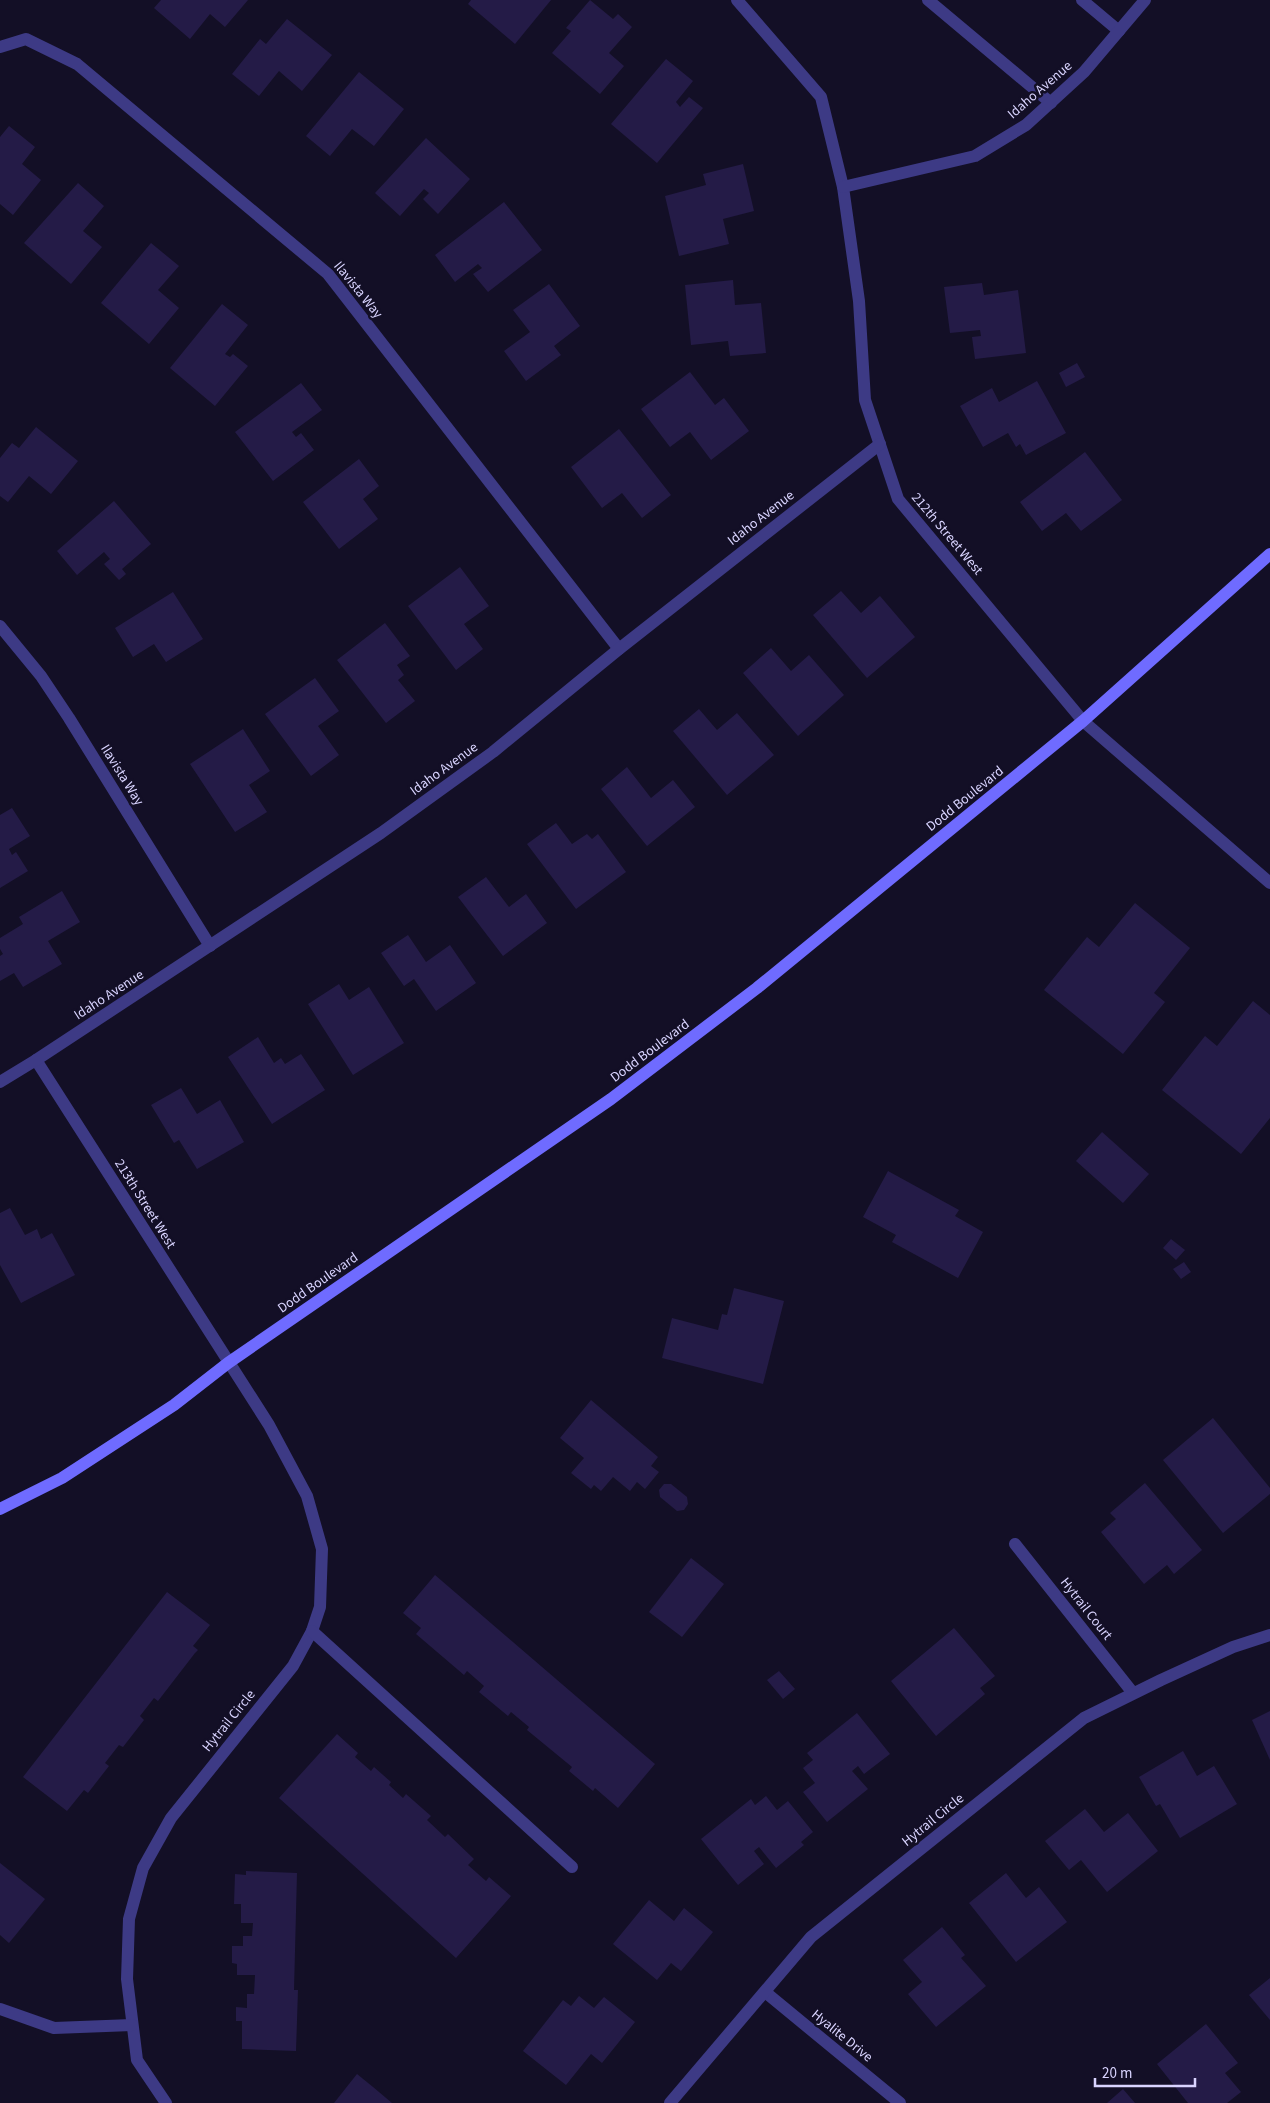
<svg xmlns="http://www.w3.org/2000/svg" width="1270" height="2103" viewBox="0 0 1270 2103" font-family="'Source Sans 3',sans-serif">
<style>
.building{fill:#241b47}
.lines{fill:none;stroke-linecap:round;stroke-linejoin:round}
.service{stroke:#3d3a85;stroke-width:12}
.minor{stroke:#3d3a85;stroke-width:12}
.secondary{stroke:#6f6bff;stroke-width:12}
.labels{text-anchor:middle;dominant-baseline:central;stroke-width:5;stroke-linejoin:round;paint-order:stroke}
.street-label{font-size:14px;fill:#d9d4ff;stroke:#130f26}
</style>
<rect width="100%" height="100%" fill="#130f26"/>
<g class="building">
<path d="M 161,0 L 248,0 L 225,27 L 210,14 L 190,39 L 154,8 Z"/>
<path d="M 471,0 L 551,0 L 515,44 L 468,4 Z"/>
<path d="M 590,0 L 613,19 L 618,14 L 632,27 L 609,53 L 624,66 L 600,94 L 552,53 L 571,31 L 566,28 Z"/>
<path d="M 287,19 L 332,55 L 302,91 L 279,71 L 259,96 L 232,74 L 260,39 L 266,44 Z"/>
<path d="M 666,59 L 693,81 L 676,102 L 680,107 L 689,97 L 703,108 L 657,163 L 611,124 Z"/>
<path d="M 359,72 L 404,109 L 374,146 L 352,129 L 330,156 L 306,136 Z"/>
<path d="M 9,126 L 35,147 L 22,164 L 41,180 L 13,215 L 0,204 L 0,137 Z"/>
<path d="M 426,138 L 470,179 L 438,214 L 423,199 L 429,193 L 424,189 L 400,216 L 375,193 Z"/>
<path d="M 743,164 L 754,211 L 723,219 L 729,244 L 679,256 L 665,196 L 706,185 L 703,174 Z"/>
<path d="M 78,183 L 104,206 L 83,231 L 102,247 L 71,284 L 24,243 Z"/>
<path d="M 504,202 L 542,250 L 488,292 L 473,274 L 482,268 L 478,264 L 455,282 L 435,255 Z"/>
<path d="M 151,243 L 179,266 L 158,290 L 179,308 L 149,344 L 101,303 Z"/>
<path d="M 733,280 L 735,305 L 761,303 L 766,353 L 730,356 L 728,341 L 691,345 L 685,285 Z"/>
<path d="M 982,283 L 984,295 L 1018,290 L 1026,353 L 975,359 L 972,337 L 981,336 L 980,330 L 950,333 L 944,287 Z"/>
<path d="M 549,284 L 580,326 L 554,346 L 561,355 L 526,381 L 504,351 L 530,332 L 513,310 Z"/>
<path d="M 222,304 L 248,325 L 225,354 L 230,357 L 233,354 L 248,366 L 215,406 L 170,368 Z"/>
<path d="M 1077,363 L 1085,377 L 1066,387 L 1059,373 Z"/>
<path d="M 690,372 L 715,405 L 724,398 L 749,431 L 711,460 L 690,432 L 670,447 L 641,409 Z"/>
<path d="M 1037,381 L 1066,433 L 1026,455 L 1020,444 L 1016,447 L 1008,433 L 983,447 L 960,406 L 992,388 L 999,402 Z"/>
<path d="M 301,383 L 322,410 L 292,432 L 296,437 L 301,433 L 314,450 L 273,481 L 235,432 Z"/>
<path d="M 36,427 L 78,461 L 51,494 L 29,476 L 8,502 L 0,496 L 0,458 L 12,443 L 19,448 Z"/>
<path d="M 619,429 L 671,495 L 642,518 L 622,493 L 602,508 L 571,467 Z"/>
<path d="M 1085,452 L 1122,500 L 1081,531 L 1066,513 L 1042,531 L 1020,502 Z"/>
<path d="M 359,459 L 379,486 L 363,499 L 378,519 L 339,549 L 303,502 Z"/>
<path d="M 114,501 L 151,544 L 122,569 L 126,574 L 119,580 L 104,564 L 110,559 L 104,552 L 77,575 L 57,551 Z"/>
<path d="M 460,567 L 489,606 L 464,624 L 483,649 L 456,670 L 408,606 Z"/>
<path d="M 841,591 L 861,613 L 880,596 L 915,637 L 867,678 L 813,615 Z"/>
<path d="M 173,592 L 203,639 L 166,662 L 154,644 L 133,657 L 115,628 Z"/>
<path d="M 385,623 L 410,656 L 397,665 L 404,675 L 398,680 L 415,701 L 386,723 L 337,660 Z"/>
<path d="M 771,648 L 791,671 L 809,655 L 844,695 L 798,736 L 743,673 Z"/>
<path d="M 315,678 L 339,711 L 318,726 L 339,755 L 311,776 L 265,714 Z"/>
<path d="M 699,709 L 717,730 L 737,713 L 774,755 L 727,795 L 673,731 Z"/>
<path d="M 243,729 L 270,771 L 249,785 L 267,812 L 235,832 L 190,764 Z"/>
<path d="M 627,767 L 651,798 L 673,780 L 695,807 L 647,846 L 601,789 Z"/>
<path d="M 12,808 L 30,836 L 9,849 L 12,855 L 16,852 L 28,871 L 0,888 L 0,815 Z"/>
<path d="M 556,823 L 572,844 L 587,834 L 592,839 L 598,834 L 626,872 L 576,909 L 527,844 Z"/>
<path d="M 486,877 L 509,907 L 526,894 L 547,923 L 503,956 L 458,897 Z"/>
<path d="M 62,891 L 80,922 L 48,941 L 62,964 L 23,987 L 14,973 L 0,981 L 0,956 L 3,954 L 0,949 L 0,938 L 23,924 L 19,917 Z"/>
<path d="M 1135,903 L 1190,948 L 1154,993 L 1165,1002 L 1123,1054 L 1044,990 L 1087,937 L 1099,947 Z"/>
<path d="M 408,935 L 426,962 L 450,945 L 476,983 L 436,1011 L 414,979 L 404,986 L 381,953 Z"/>
<path d="M 339,984 L 349,1000 L 369,987 L 404,1043 L 353,1075 L 308,1004 Z"/>
<path d="M 1253,1001 L 1270,1015 L 1270,1118 L 1241,1154 L 1162,1090 L 1205,1036 L 1217,1046 Z"/>
<path d="M 258,1037 L 274,1063 L 281,1058 L 285,1064 L 301,1054 L 325,1090 L 272,1124 L 228,1057 Z"/>
<path d="M 181,1088 L 197,1114 L 220,1100 L 244,1142 L 197,1169 L 179,1140 L 174,1143 L 151,1105 Z"/>
<path d="M 1102,1132 L 1149,1174 L 1123,1203 L 1076,1161 Z"/>
<path d="M 888,1171 L 959,1210 L 955,1216 L 983,1232 L 958,1278 L 892,1242 L 896,1235 L 863,1217 Z"/>
<path d="M 10,1208 L 25,1235 L 37,1229 L 41,1239 L 52,1233 L 75,1275 L 21,1303 L 0,1265 L 0,1213 Z"/>
<path d="M 1171,1239 L 1185,1250 L 1176,1260 L 1163,1248 Z"/>
<path d="M 1184,1262 L 1191,1272 L 1181,1279 L 1173,1269 Z"/>
<path d="M 734,1288 L 784,1301 L 763,1384 L 662,1358 L 672,1318 L 718,1330 L 722,1314 L 727,1315 Z"/>
<path d="M 591,1400 L 658,1457 L 651,1466 L 659,1472 L 645,1489 L 637,1482 L 630,1491 L 613,1477 L 601,1491 L 594,1485 L 591,1489 L 571,1473 L 584,1458 L 560,1438 Z"/>
<path d="M 1213,1418 L 1270,1488 L 1270,1494 L 1223,1533 L 1163,1460 Z"/>
<path d="M 1145,1483 L 1202,1550 L 1174,1574 L 1167,1565 L 1144,1584 L 1101,1532 L 1116,1519 L 1110,1513 Z"/>
<path d="M 664,1484 L 671,1484 L 687,1497 L 688,1504 L 684,1510 L 677,1511 L 660,1497 L 659,1490 Z"/>
<path d="M 691,1558 L 724,1584 L 682,1637 L 649,1612 Z"/>
<path d="M 435,1575 L 655,1764 L 618,1808 L 595,1788 L 593,1791 L 569,1771 L 572,1767 L 527,1730 L 529,1727 L 511,1712 L 508,1716 L 479,1692 L 484,1686 L 467,1671 L 464,1675 L 416,1634 L 421,1628 L 403,1613 Z"/>
<path d="M 167,1592 L 210,1625 L 193,1646 L 198,1650 L 195,1653 L 158,1701 L 154,1698 L 140,1716 L 144,1720 L 123,1747 L 119,1745 L 105,1763 L 109,1766 L 88,1793 L 84,1790 L 67,1811 L 23,1777 Z"/>
<path d="M 954,1628 L 995,1676 L 980,1688 L 985,1694 L 936,1736 L 891,1681 Z"/>
<path d="M 779,1671 L 795,1689 L 783,1699 L 767,1680 Z"/>
<path d="M 1270,1711 L 1270,1760 L 1252,1720 Z"/>
<path d="M 857,1713 L 890,1754 L 864,1774 L 858,1766 L 852,1771 L 868,1789 L 827,1822 L 803,1792 L 815,1783 L 803,1768 L 813,1760 L 807,1753 Z"/>
<path d="M 337,1734 L 358,1753 L 355,1757 L 371,1771 L 374,1767 L 391,1782 L 389,1785 L 403,1798 L 406,1794 L 431,1816 L 427,1820 L 445,1837 L 448,1834 L 474,1859 L 468,1865 L 486,1881 L 489,1877 L 511,1896 L 456,1958 L 279,1798 Z"/>
<path d="M 1183,1751 L 1197,1776 L 1214,1766 L 1237,1804 L 1180,1838 L 1160,1804 L 1156,1806 L 1139,1777 Z"/>
<path d="M 766,1796 L 777,1810 L 788,1801 L 813,1832 L 801,1842 L 804,1845 L 776,1868 L 759,1847 L 754,1851 L 764,1864 L 738,1885 L 701,1839 L 751,1799 L 755,1805 Z"/>
<path d="M 1085,1809 L 1104,1832 L 1128,1813 L 1158,1851 L 1107,1892 L 1081,1860 L 1069,1870 L 1045,1841 Z"/>
<path d="M 0,1863 L 45,1899 L 9,1943 L 0,1935 Z"/>
<path d="M 246,1871 L 297,1873 L 294,1990 L 298,1990 L 296,2051 L 242,2049 L 242,2021 L 236,2021 L 236,2007 L 247,2008 L 247,1994 L 254,1994 L 255,1975 L 237,1975 L 237,1964 L 232,1963 L 232,1946 L 243,1946 L 243,1936 L 252,1936 L 253,1923 L 241,1923 L 241,1904 L 234,1904 L 235,1874 L 246,1875 Z"/>
<path d="M 1006,1873 L 1026,1898 L 1039,1887 L 1067,1922 L 1016,1962 L 969,1903 Z"/>
<path d="M 649,1900 L 674,1921 L 684,1908 L 713,1932 L 681,1971 L 671,1963 L 657,1980 L 613,1944 Z"/>
<path d="M 942,1927 L 965,1955 L 961,1958 L 986,1986 L 936,2027 L 908,1994 L 922,1982 L 903,1960 Z"/>
<path d="M 1270,1978 L 1270,2020 L 1249,1995 Z"/>
<path d="M 579,1996 L 594,2008 L 604,1997 L 635,2022 L 602,2063 L 591,2054 L 566,2085 L 523,2051 L 563,2000 L 571,2006 Z"/>
<path d="M 1206,2024 L 1238,2063 L 1225,2073 L 1241,2092 L 1227,2103 L 1188,2103 L 1157,2064 Z"/>
<path d="M 357,2074 L 373,2087 L 392,2103 L 334,2103 Z"/>
<path d="M 1123,2089 L 1135,2103 L 1107,2103 Z"/>
</g>
<g class="lines">
<g class="service">
<path d="M 928,0 L 1051,103"/>
<path d="M 1082,0 L 1119,31"/>
</g>
<g class="minor">
<path d="M 737,0 L 821,97 L 843,187 L 859,301 L 865,400 L 898,499 L 1083,721 L 1270,883"/>
<path d="M 0,47 L 26,39 L 77,64 L 328,274 L 619,649"/>
<path d="M 843,187 L 975,156 L 1026,125 L 1084,72 L 1145,0"/>
<path d="M 0,626 L 41,676 L 69,718 L 210,946"/>
<path d="M 36,1060 L 269,1425 L 307,1496 L 322,1549 L 320,1607 L 312,1631 L 293,1666 L 171,1818 L 143,1868 L 129,1919 L 127,1979 L 137,2060 L 166,2103"/>
<path d="M 0,1082 L 36,1060 L 381,833 L 493,752 L 619,649 L 880,444"/>
<path d="M 1015,1544 L 1133,1693"/>
<path d="M 312,1631 L 572,1867"/>
<path d="M 765,1992 L 900,2103"/>
<path d="M 0,2009 L 54,2028 L 132,2025"/>
<path d="M 670,2103 L 811,1937 L 1084,1718 L 1161,1680 L 1233,1647 L 1270,1635"/>
</g>
<path class="secondary" d="M 0,1509 L 62,1478 L 174,1405 L 228,1363 L 611,1099 L 757,988 L 1083,721 L 1270,554"/>
</g>
<g class="labels">
<g class="street-label">
<text transform="translate(1040 90) rotate(-41)">Idaho Avenue</text>
<text transform="translate(358 290) rotate(51)">Ilavista Way</text>
<text transform="translate(761 518) rotate(-38)">Idaho Avenue</text>
<text transform="translate(947 534) rotate(50)">212th Street West</text>
<text transform="translate(444 769) rotate(-36)">Idaho Avenue</text>
<text transform="translate(122 775) rotate(58)">Ilavista Way</text>
<text transform="translate(965 799) rotate(-39)">Dodd Boulevard</text>
<text transform="translate(109 995) rotate(-33)">Idaho Avenue</text>
<text transform="translate(650 1051) rotate(-37)">Dodd Boulevard</text>
<text transform="translate(145 1204) rotate(58)">213th Street West</text>
<text transform="translate(318 1283) rotate(-35)">Dodd Boulevard</text>
<text transform="translate(1086 1609) rotate(52)">Hytrail Court</text>
<text transform="translate(229 1721) rotate(-51)">Hytrail Circle</text>
<text transform="translate(933 1820) rotate(-39)">Hytrail Circle</text>
<text transform="translate(842 2036) rotate(39)">Hyalite Drive</text>
</g>
</g>
<path d="M1095 2078v8h100v-8" fill="none" stroke="#d9d4ff" stroke-width="2.5"/>
<text x="1102" y="2078" font-size="15" fill="#d9d4ff" stroke="#130f26" stroke-width="4" paint-order="stroke">20 m</text>
</svg>
